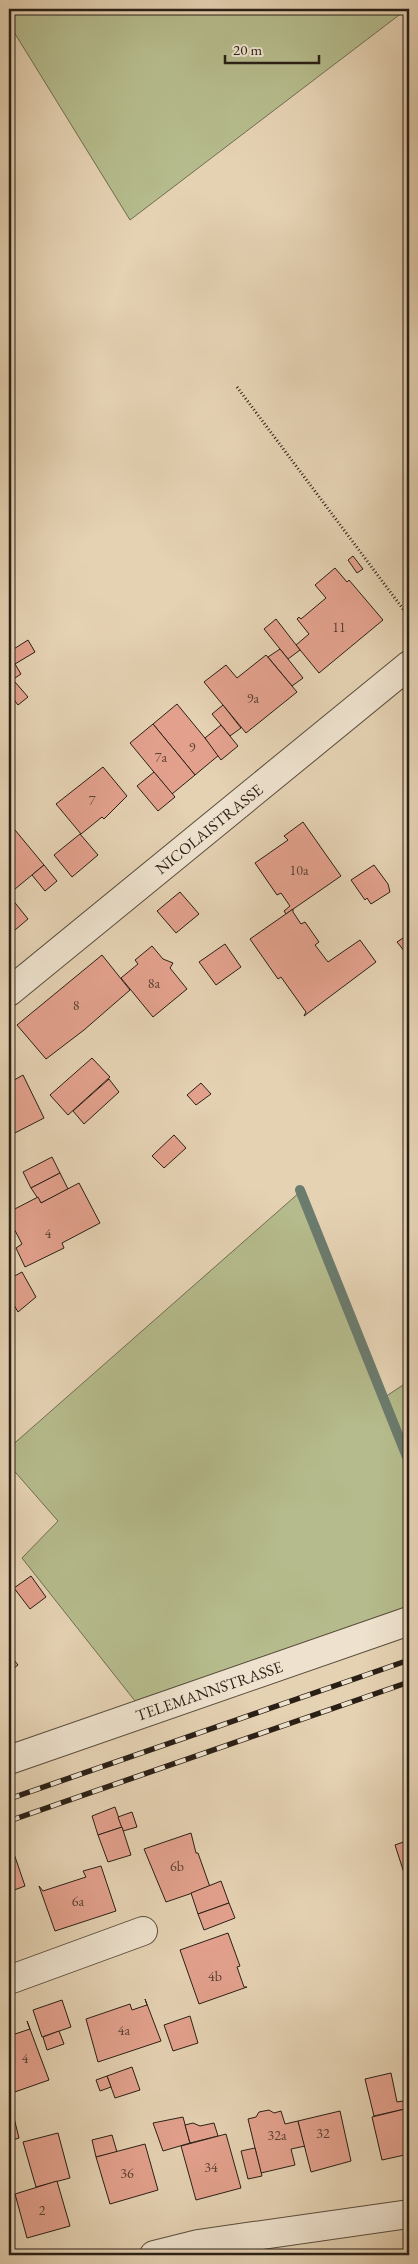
<svg xmlns="http://www.w3.org/2000/svg" width="418" height="2264" viewBox="0 0 418 2264" font-family="'EB Garamond',serif">
<style>
.green{fill:#b5bb8c;stroke:#706d50}
.lines{fill:none;stroke-linecap:round;stroke-linejoin:round}
.stream{stroke:#6b7b6d;stroke-width:10}
.building{fill:#e3a18d;stroke:#2a1f15}
.minor-casing{stroke:#594c3c;stroke-width:30}
.path{stroke:#2a1f15;stroke-width:3;stroke-dasharray:1 2.5;stroke-linecap:butt}
.minor{stroke:#eee2ce;stroke-width:28}
.rail-casing{stroke:#2a1f15;stroke-width:5.5}
.rail{stroke:#eee2ce;stroke-width:4;stroke-dasharray:11;stroke-linecap:butt}
.labels{text-anchor:middle;dominant-baseline:central;stroke-width:5;stroke-linejoin:round;paint-order:stroke}
.number-label{font-size:14px;fill:#584033}
.street-label{font-size:16px;fill:#2a1f15;stroke:#eee2ce}
</style>
<rect width="100%" height="100%" fill="#e5d2b3"/>
<filter id="stains"><feTurbulence type="fractalNoise" baseFrequency=".004" numOctaves="4"/><feColorMatrix values="0 0 0 0 .2 0 0 0 0 .09 0 0 0 0 .02 0 0 0 .5 -.17"/></filter>
<radialGradient id="worn" r=".72"><stop offset=".6" stop-color="#630" stop-opacity="0"/><stop offset="1" stop-color="#630" stop-opacity=".3"/></radialGradient>
<g class="green">
<path d="M 9,9 L 407,9 L 130,220 L 9,24 Z"/>
<path d="M 300,1192 L 382,1399 L 409,1381 L 409,1606 L 135,1701 L 22,1558 L 58,1521 L 9,1465 L 9,1448 Z"/>
</g>
<g class="lines">
<path class="stream" d="M 300,1190 L 409,1462"/>
</g>
<g class="building">
<path d="M 353,556 L 363,569 L 357,573 L 348,560 Z"/>
<path d="M 335,568 L 347,582 L 349,580 L 383,620 L 319,673 L 296,645 L 309,634 L 297,619 L 299,617 L 301,619 L 326,598 L 315,585 Z"/>
<path d="M 276,619 L 300,650 L 288,659 L 264,629 Z"/>
<path d="M 28,640 L 35,652 L 15,664 L 9,652 Z"/>
<path d="M 280,649 L 303,678 L 292,686 L 268,657 Z"/>
<path d="M 9,654 L 21,674 L 9,682 Z"/>
<path d="M 266,655 L 297,692 L 246,733 L 204,682 L 226,665 L 237,678 Z"/>
<path d="M 15,682 L 28,697 L 18,705 L 9,693 L 9,687 Z"/>
<path d="M 177,704 L 219,755 L 195,775 L 153,724 Z"/>
<path d="M 223,705 L 241,728 L 230,736 L 212,714 Z"/>
<path d="M 153,724 L 195,775 L 172,794 L 130,743 Z"/>
<path d="M 221,725 L 238,746 L 221,760 L 205,738 Z"/>
<path d="M 103,767 L 127,796 L 104,819 L 102,817 L 81,834 L 56,804 Z"/>
<path d="M 154,772 L 175,797 L 158,811 L 137,786 Z"/>
<path d="M 303,822 L 341,876 L 286,914 L 284,911 L 290,906 L 281,893 L 277,895 L 255,863 L 288,840 L 284,836 Z"/>
<path d="M 15,830 L 44,865 L 9,894 L 9,836 Z"/>
<path d="M 80,834 L 98,855 L 72,877 L 54,855 Z"/>
<path d="M 44,865 L 57,881 L 45,891 L 32,875 Z"/>
<path d="M 374,865 L 388,884 L 390,892 L 371,904 L 367,898 L 365,900 L 351,880 Z"/>
<path d="M 180,892 L 199,914 L 176,933 L 157,911 Z"/>
<path d="M 12,899 L 28,919 L 9,935 L 9,901 Z"/>
<path d="M 293,909 L 293,912 L 301,924 L 305,922 L 319,942 L 315,945 L 328,962 L 360,940 L 376,962 L 304,1016 L 306,1012 L 281,977 L 278,979 L 250,939 Z"/>
<path d="M 409,934 L 409,957 L 397,942 Z"/>
<path d="M 225,944 L 241,967 L 216,985 L 199,962 Z"/>
<path d="M 152,946 L 163,959 L 173,963 L 170,968 L 187,989 L 153,1017 L 121,978 L 138,964 L 135,960 Z"/>
<path d="M 102,955 L 130,990 L 84,1030 L 46,1059 L 17,1025 Z"/>
<path d="M 92,1058 L 110,1077 L 68,1115 L 50,1095 Z"/>
<path d="M 23,1075 L 44,1118 L 9,1136 L 9,1083 Z"/>
<path d="M 109,1079 L 119,1092 L 84,1124 L 73,1111 Z"/>
<path d="M 201,1083 L 211,1094 L 196,1105 L 187,1095 Z"/>
<path d="M 174,1135 L 186,1148 L 164,1168 L 152,1156 Z"/>
<path d="M 52,1157 L 60,1173 L 31,1188 L 23,1172 Z"/>
<path d="M 60,1173 L 68,1189 L 41,1203 L 31,1188 Z"/>
<path d="M 79,1183 L 100,1223 L 62,1243 L 64,1248 L 25,1267 L 16,1248 L 22,1244 L 9,1219 L 9,1212 L 38,1197 L 41,1203 Z"/>
<path d="M 22,1272 L 36,1297 L 18,1312 L 9,1296 L 9,1279 Z"/>
<path d="M 31,1576 L 46,1597 L 30,1609 L 14,1588 Z"/>
<path d="M 9,1654 L 18,1665 L 9,1672 Z"/>
<path d="M 115,1807 L 122,1827 L 98,1835 L 92,1816 Z"/>
<path d="M 132,1812 L 137,1827 L 123,1831 L 118,1817 Z"/>
<path d="M 122,1827 L 131,1855 L 108,1862 L 98,1835 Z"/>
<path d="M 191,1833 L 196,1853 L 198,1853 L 210,1887 L 166,1902 L 144,1849 Z"/>
<path d="M 409,1840 L 409,1875 L 405,1876 L 395,1845 Z"/>
<path d="M 10,1842 L 25,1886 L 9,1892 L 9,1843 Z"/>
<path d="M 101,1866 L 116,1911 L 55,1931 L 39,1886 L 43,1891 L 86,1877 L 83,1871 Z"/>
<path d="M 221,1881 L 229,1903 L 198,1914 L 191,1893 Z"/>
<path d="M 229,1903 L 235,1918 L 204,1930 L 198,1914 Z"/>
<path d="M 228,1933 L 240,1966 L 237,1967 L 244,1987 L 247,1987 L 199,2004 L 180,1950 Z"/>
<path d="M 145,1999 L 161,2041 L 98,2062 L 86,2019 L 130,2004 L 132,2010 L 147,2005 Z"/>
<path d="M 62,2000 L 71,2027 L 42,2037 L 33,2010 Z"/>
<path d="M 190,2016 L 198,2043 L 173,2051 L 164,2025 Z"/>
<path d="M 27,2021 L 49,2080 L 9,2094 L 9,2036 L 30,2029 Z"/>
<path d="M 59,2031 L 64,2044 L 47,2050 L 43,2037 Z"/>
<path d="M 132,2067 L 140,2090 L 115,2098 L 107,2076 Z"/>
<path d="M 391,2073 L 397,2102 L 409,2100 L 409,2108 L 374,2116 L 365,2079 Z"/>
<path d="M 107,2076 L 111,2087 L 100,2091 L 96,2080 Z"/>
<path d="M 409,2108 L 409,2154 L 382,2160 L 372,2117 Z"/>
<path d="M 12,2110 L 19,2138 L 9,2141 L 9,2111 Z"/>
<path d="M 269,2110 L 274,2113 L 281,2111 L 285,2124 L 298,2121 L 305,2146 L 291,2149 L 295,2165 L 261,2173 L 248,2119 L 256,2117 L 259,2112 Z"/>
<path d="M 340,2111 L 351,2161 L 311,2172 L 298,2121 Z"/>
<path d="M 183,2117 L 190,2143 L 163,2151 L 153,2123 Z"/>
<path d="M 193,2123 L 200,2126 L 214,2123 L 218,2136 L 190,2143 L 185,2125 Z"/>
<path d="M 58,2133 L 70,2178 L 36,2187 L 23,2142 Z"/>
<path d="M 226,2134 L 241,2188 L 196,2200 L 181,2146 Z"/>
<path d="M 112,2135 L 117,2152 L 96,2157 L 92,2140 Z"/>
<path d="M 145,2144 L 158,2190 L 110,2204 L 96,2157 Z"/>
<path d="M 255,2148 L 262,2176 L 248,2179 L 241,2151 Z"/>
<path d="M 57,2181 L 70,2226 L 27,2238 L 15,2194 Z"/>
</g>
<g class="lines">
<g class="minor-casing">
<g id="minor">
<path d="M 9,992 L 409,665"/>
<path d="M 9,1760 L 409,1621"/>
<path d="M 9,1980 L 143,1931"/>
<path d="M 154,2255 L 198,2244 L 409,2214"/>
</g>
</g>
<path class="path" d="M 237,387 L 409,617"/>
<use href="#minor" class="minor"/>
<g class="rail-casing">
<g id="rail">
<path d="M 9,1799 L 409,1660"/>
<path d="M 9,1821 L 409,1682"/>
</g>
</g>
<use href="#rail" class="rail"/>
</g>
<g class="labels">
<g class="number-label">
<text x="339" y="627">11</text>
<text x="253" y="698">9a</text>
<text x="192" y="747">9</text>
<text x="161" y="757">7a</text>
<text x="92" y="800">7</text>
<text x="299" y="870">10a</text>
<text x="154" y="983">8a</text>
<text x="76" y="1005">8</text>
<text x="48" y="1233">4</text>
<text x="177" y="1866">6b</text>
<text x="78" y="1901">6a</text>
<text x="215" y="1976">4b</text>
<text x="124" y="2030">4a</text>
<text x="25" y="2058">4</text>
<text x="323" y="2133">32</text>
<text x="277" y="2135">32a</text>
<text x="211" y="2167">34</text>
<text x="127" y="2173">36</text>
<text x="42" y="2210">2</text>
</g>
<g class="street-label">
<text transform="translate(209 829) rotate(-39)">NICOLAISTRASSE</text>
<text transform="translate(209 1691) rotate(-19)">TELEMANNSTRASSE</text>
</g>
</g>
<rect width="418" height="2264" fill="none" stroke="#e5d2b3" stroke-width="30"/>
<rect x="10" y="10" width="398" height="2244" fill="none" stroke="#2a1f15" stroke-width="2.5"/>
<rect x="15" y="15" width="388" height="2234" fill="none" stroke="#2a1f15"/>
<path d="M225 55v8h94v-8" fill="none" stroke="#2a1f15" stroke-width="2.5"/>
<text x="233" y="55" font-size="15" fill="#2a1f15" stroke="#eee2ce" stroke-width="4" paint-order="stroke">20 m</text>
<rect width="100%" height="100%" filter="url(#stains)"/>
<rect width="100%" height="100%" fill="url(#worn)"/>
</svg>
